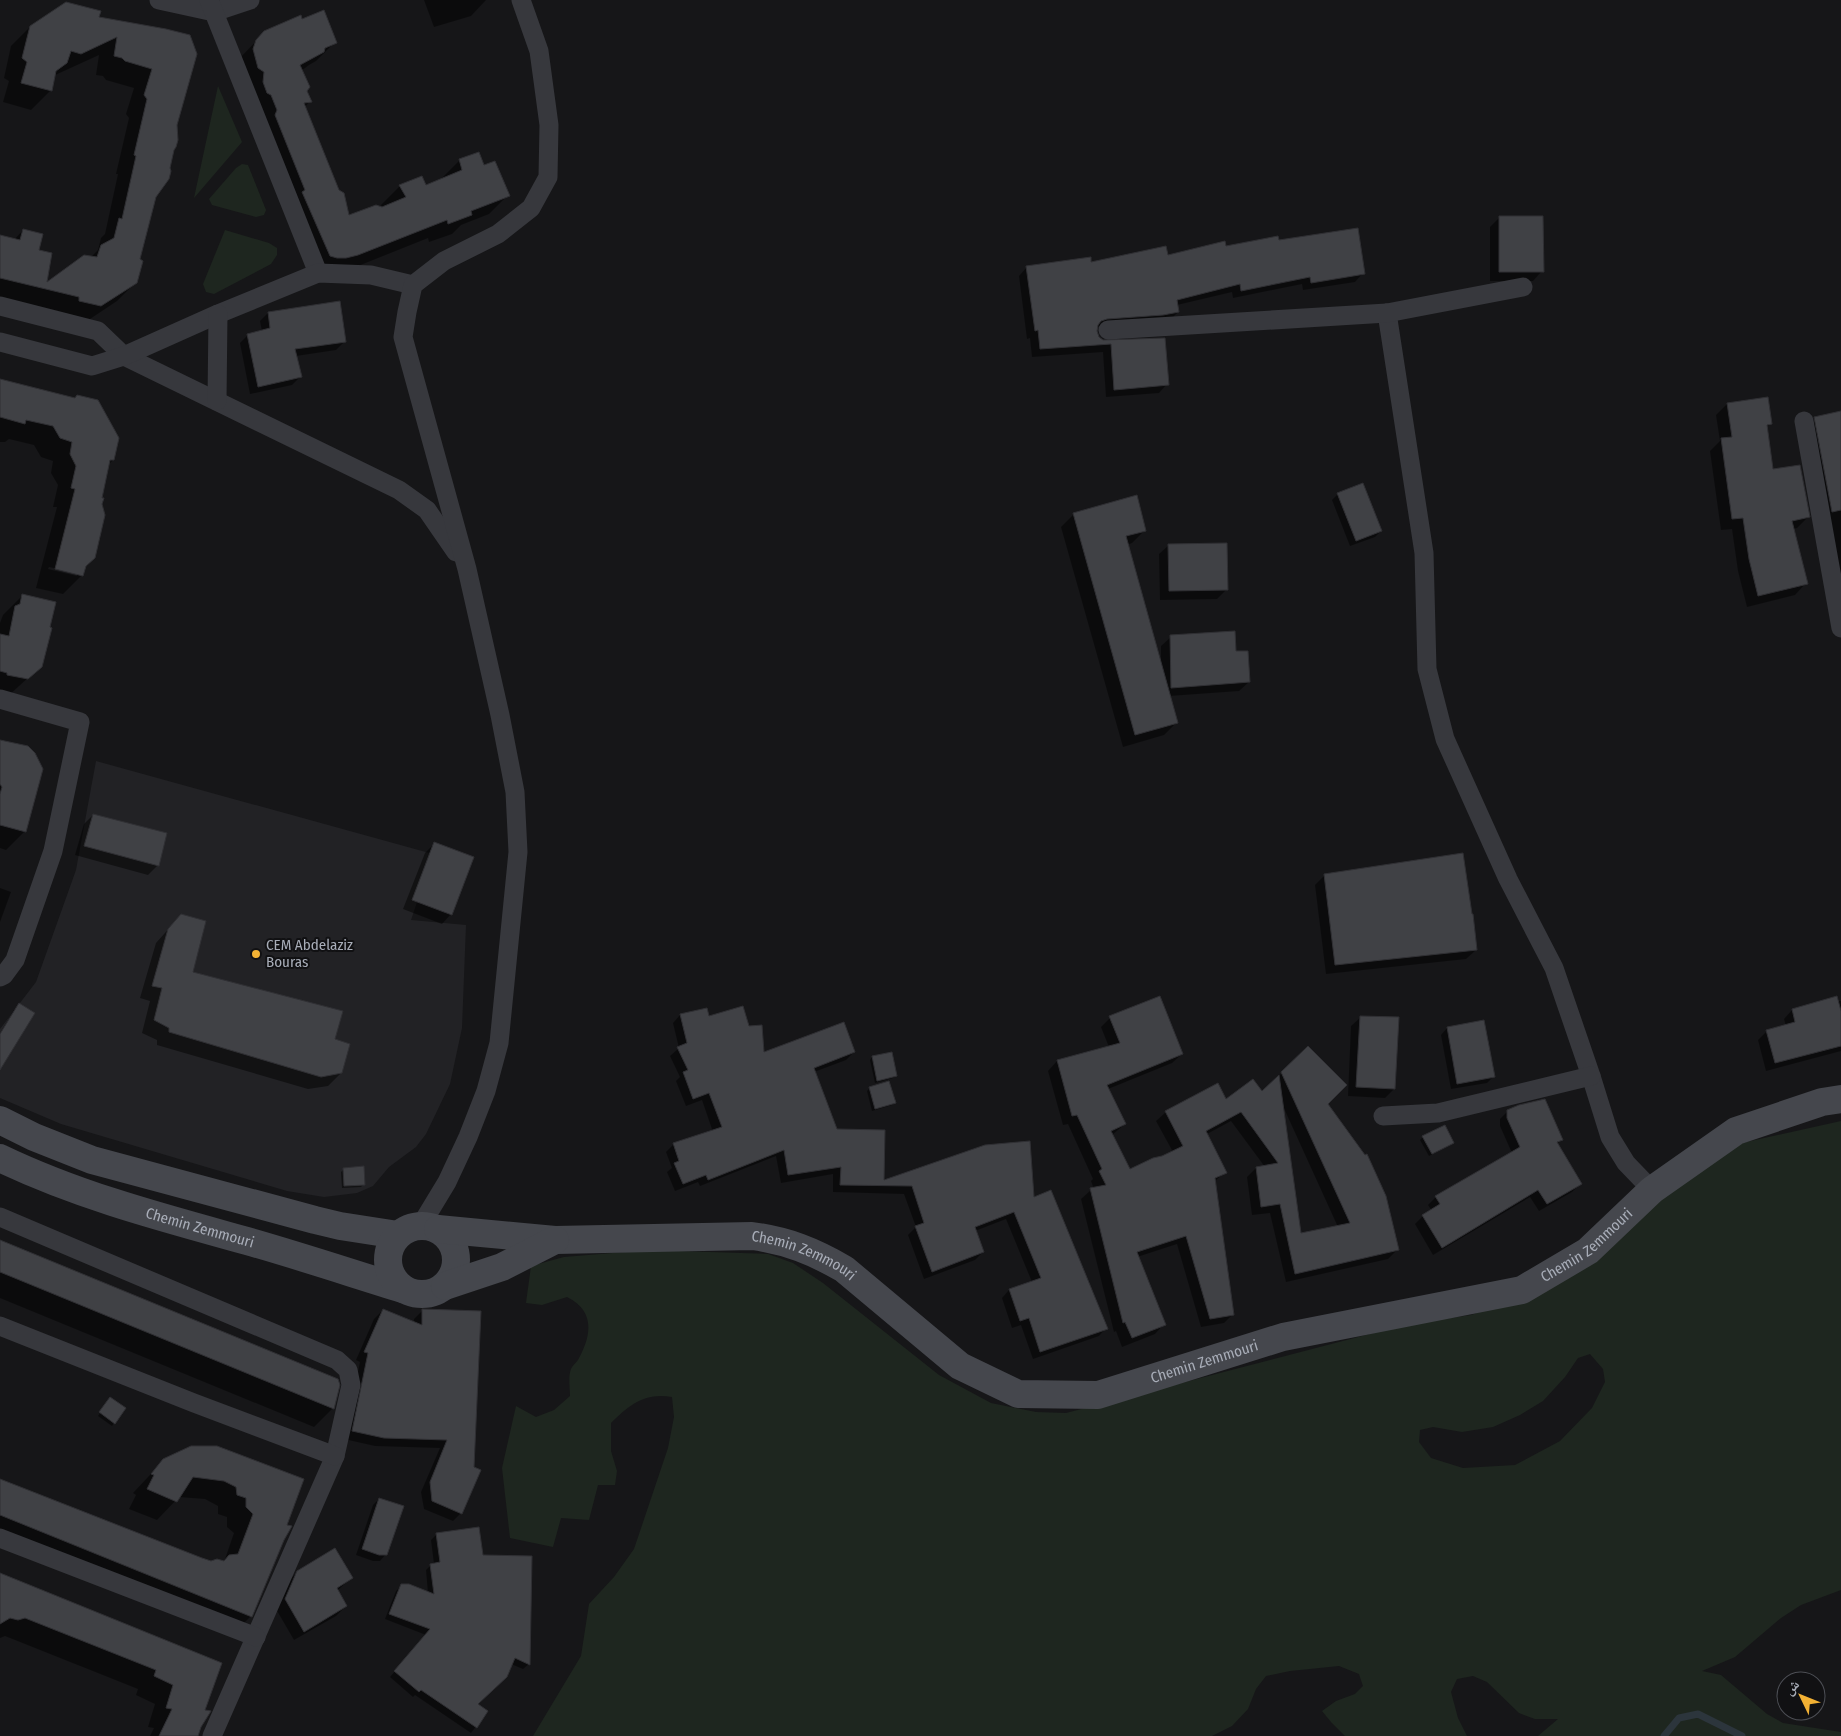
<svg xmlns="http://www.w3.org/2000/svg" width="1841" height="1736" viewBox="0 0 1841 1736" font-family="'Fira Sans Condensed','Noto Naskh Arabic',sans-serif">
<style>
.built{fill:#222225}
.green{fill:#1e261f;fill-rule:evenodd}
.shadow{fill:#0007;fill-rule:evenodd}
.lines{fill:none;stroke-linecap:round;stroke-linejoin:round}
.stream{stroke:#2c353c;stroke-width:7}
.building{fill:#404145;stroke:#303034}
.street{stroke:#37383d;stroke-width:19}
.secondary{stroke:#45474d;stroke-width:28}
.poi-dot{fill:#f2b134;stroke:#111113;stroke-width:2}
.labels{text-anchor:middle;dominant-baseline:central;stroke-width:4;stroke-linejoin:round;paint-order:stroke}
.poi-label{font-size:15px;fill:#a8adb8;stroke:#111113;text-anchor:start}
.street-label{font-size:15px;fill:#a8adb8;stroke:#111113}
</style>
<rect width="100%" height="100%" fill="#161618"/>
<path class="built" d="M 96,761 L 433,854 L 411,920 L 466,925 L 462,1028 L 450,1084 L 426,1134 L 416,1147 L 389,1167 L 373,1186 L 357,1193 L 324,1197 L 287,1191 L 61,1124 L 0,1098 L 0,1029 L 36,982 L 76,870 Z"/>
<g class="green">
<path d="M 218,86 L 242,142 L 194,198 Z"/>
<path d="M 242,164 L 248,165 L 266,210 L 264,215 L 256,217 L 212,205 L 209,199 L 236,168 Z"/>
<path d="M 225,230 L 269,243 L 277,248 L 277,255 L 271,264 L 214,294 L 206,292 L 203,284 Z"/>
<path d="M 1841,1121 L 1841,1590 L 1801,1605 L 1781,1618 L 1735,1657 L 1702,1671 L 1721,1675 L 1767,1714 L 1783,1723 L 1841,1732 L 1841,1736 L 1538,1736 L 1558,1719 L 1535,1719 L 1519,1713 L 1487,1682 L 1473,1676 L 1457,1679 L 1451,1692 L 1458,1718 L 1467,1736 L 1345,1736 L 1331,1722 L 1322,1711 L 1336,1701 L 1355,1694 L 1363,1686 L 1359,1674 L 1339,1666 L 1290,1671 L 1266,1676 L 1256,1689 L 1248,1709 L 1232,1726 L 1212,1736 L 533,1736 L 581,1656 L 589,1604 L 614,1577 L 634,1549 L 668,1448 L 674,1417 L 672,1397 C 645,1392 629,1405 611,1423 L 611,1451 L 617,1471 L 615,1485 L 598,1485 L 589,1520 L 561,1518 L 553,1547 L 510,1538 L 502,1468 L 516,1406 L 536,1417 L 554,1410 L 570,1396 C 570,1389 568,1376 571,1369 C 572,1366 576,1363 578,1360 C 592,1335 595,1311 567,1297 L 542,1305 L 526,1303 L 531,1266 L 564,1257 L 649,1250 L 768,1254 L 793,1263 L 823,1283 L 939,1375 L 991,1403 L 1036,1412 L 1066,1413 L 1408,1324 L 1471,1315 L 1536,1293 L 1722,1149 L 1746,1142 ZM 1590,1354 L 1603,1369 L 1605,1382 L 1592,1408 L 1560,1441 L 1515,1465 L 1463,1468 L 1431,1458 L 1419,1442 L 1420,1430 L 1433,1427 L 1462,1432 L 1493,1427 L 1520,1415 L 1543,1401 L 1565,1377 L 1578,1358 Z"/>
</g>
<g class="shadow">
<path d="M 424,0 L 486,0 L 471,16 L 434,27 Z"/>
<path d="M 98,18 L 166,30 L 155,196 L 138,259 L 136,282 L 117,301 L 81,325 L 0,300 L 0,236 L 14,240 L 23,230 L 37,251 L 45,284 L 91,257 L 98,250 L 101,238 L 105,234 L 118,174 L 116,174 L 129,118 L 126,114 L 134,88 L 106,80 L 103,76 L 96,75 L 99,55 L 53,76 L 50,91 L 31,110 L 3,102 L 9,81 L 4,78 L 11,46 L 30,27 Z"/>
<path d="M 302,20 L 335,42 L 316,61 L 309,65 L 301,71 L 306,91 L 310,101 L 305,107 L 348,216 L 383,209 L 381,205 L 400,186 L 425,187 L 441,179 L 460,160 L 483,167 L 508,195 L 489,214 L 461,225 L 452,234 L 429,242 L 428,238 L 338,274 L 326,277 L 237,61 L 265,32 Z"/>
<path d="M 1500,217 L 1542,271 L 1533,281 L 1490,281 L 1490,227 Z"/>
<path d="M 1278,242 L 1363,273 L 1355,282 L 1303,290 L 1302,284 L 1233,298 L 1232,292 L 1177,305 L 1178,312 L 1170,320 L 1153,323 L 1096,327 L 1097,336 L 1102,341 L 1163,339 L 1167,384 L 1159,393 L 1106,397 L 1103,352 L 1032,357 L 1030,338 L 1027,339 L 1019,276 L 1027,267 L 1167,256 Z"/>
<path d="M 268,313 L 344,342 L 336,350 L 296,356 L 300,377 L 292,385 L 250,394 L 240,343 L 248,335 L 262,331 L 260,321 Z"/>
<path d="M 0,381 L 113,460 L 108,465 L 82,575 L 63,594 L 36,588 L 57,507 L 53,507 L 58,485 L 51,473 L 53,461 L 41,457 L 34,445 L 9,439 L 5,442 L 0,442 ZM 49,567 L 77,573 L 77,576 L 48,569 Z"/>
<path d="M 1727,404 L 1771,423 L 1766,428 L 1772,470 L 1808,517 L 1797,528 L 1793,529 L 1806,583 L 1795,595 L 1747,607 L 1738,571 L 1732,529 L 1721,530 L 1710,451 L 1720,441 L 1716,415 Z"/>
<path d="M 1841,413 L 1841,591 L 1802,431 L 1815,418 Z"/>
<path d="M 1338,494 L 1381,531 L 1375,537 L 1350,546 L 1332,500 Z"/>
<path d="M 1074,514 L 1145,530 L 1132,543 L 1127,545 L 1161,665 L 1161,646 L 1171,637 L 1235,652 L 1249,682 L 1239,691 L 1169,696 L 1177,722 L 1164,735 L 1123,747 L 1061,527 Z"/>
<path d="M 1169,545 L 1227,589 L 1217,599 L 1160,600 L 1159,554 Z"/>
<path d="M 22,596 L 41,666 L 7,697 L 0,695 L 0,623 L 3,615 Z"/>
<path d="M 0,741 L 25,831 L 6,850 L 0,848 Z"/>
<path d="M 93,815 L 158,865 L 148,875 L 75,855 L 84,824 Z"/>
<path d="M 434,844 L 451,914 L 442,924 L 403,909 L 425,853 Z"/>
<path d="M 1325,875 L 1476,950 L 1466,959 L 1326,974 L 1315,885 Z"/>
<path d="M 0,888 L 11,892 L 0,922 Z"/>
<path d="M 181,915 L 192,973 L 334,1040 L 341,1073 L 328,1086 L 308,1089 L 157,1045 L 157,1040 L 142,1033 L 150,1001 L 140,998 L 156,943 Z"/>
<path d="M 1841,1001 L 1841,1051 L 1766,1071 L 1758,1040 L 1767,1031 L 1786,1026 L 1784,1019 L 1792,1010 Z"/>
<path d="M 19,1005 L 0,1069 L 0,1033 L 14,1010 Z"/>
<path d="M 706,1009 L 708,1018 L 748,1027 L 763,1054 L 854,1052 L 846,1060 L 814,1072 L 836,1130 L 882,1182 L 1033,1199 L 1106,1328 L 1099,1336 L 1033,1359 L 1021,1325 L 1012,1328 L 1002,1298 L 1009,1290 L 1032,1282 L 1006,1219 L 975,1231 L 983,1252 L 975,1260 L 924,1279 L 908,1235 L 916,1227 L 904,1194 L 833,1192 L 833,1174 L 781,1183 L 776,1156 L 700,1186 L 698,1182 L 675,1191 L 667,1172 L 672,1168 L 666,1152 L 674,1144 L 713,1132 L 702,1100 L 686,1106 L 676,1081 L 680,1077 L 670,1056 L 679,1048 L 673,1023 L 680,1015 Z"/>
<path d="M 1361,1017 L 1394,1089 L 1385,1098 L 1348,1096 L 1351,1026 Z"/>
<path d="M 1110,1018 L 1182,1054 L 1172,1063 L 1108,1089 L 1125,1124 L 1112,1135 L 1129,1171 L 1173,1152 L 1156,1121 L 1166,1112 L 1262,1093 L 1308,1047 L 1326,1104 L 1397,1250 L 1388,1259 L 1286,1282 L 1270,1213 L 1252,1215 L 1247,1177 L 1256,1168 L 1265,1167 L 1231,1121 L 1207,1134 L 1225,1172 L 1214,1182 L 1233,1314 L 1224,1323 L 1201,1327 L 1177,1244 L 1137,1257 L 1164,1324 L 1155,1334 L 1122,1347 L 1116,1331 L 1114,1332 L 1081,1199 L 1091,1190 L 1094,1189 L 1091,1181 L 1093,1179 L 1068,1124 L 1063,1125 L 1048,1071 L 1057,1061 L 1109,1047 L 1101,1027 ZM 1282,1104 L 1338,1227 L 1300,1235 Z"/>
<path d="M 1447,1028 L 1493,1077 L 1487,1083 L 1451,1089 L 1441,1035 Z"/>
<path d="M 872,1057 L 896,1076 L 893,1078 L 875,1083 L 870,1060 Z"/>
<path d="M 870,1088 L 894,1103 L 892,1105 L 872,1111 L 867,1091 Z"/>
<path d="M 1508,1111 L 1561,1139 L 1557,1144 L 1580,1184 L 1572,1192 L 1539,1211 L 1530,1197 L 1433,1255 L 1415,1224 L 1423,1216 L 1432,1211 L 1428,1205 L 1436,1197 L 1512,1153 L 1500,1126 L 1500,1119 Z"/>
<path d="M 1423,1137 L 1453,1143 L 1429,1156 L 1420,1140 Z"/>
<path d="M 343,1170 L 364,1184 L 361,1187 L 342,1188 L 341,1172 Z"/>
<path d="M 0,1242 L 333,1408 L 314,1427 L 0,1298 Z"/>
<path d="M 383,1310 L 414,1323 L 414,1319 L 423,1310 L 461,1513 L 453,1521 L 424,1509 L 421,1492 L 440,1448 L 375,1446 L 344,1439 L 360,1362 L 356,1360 L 374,1319 Z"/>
<path d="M 108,1401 L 114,1423 L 112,1426 L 98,1416 Z"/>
<path d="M 191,1447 L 286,1526 L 283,1539 L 251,1616 L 232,1635 L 0,1542 L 0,1480 L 211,1563 L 224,1562 L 234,1533 L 227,1527 L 227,1517 L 218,1514 L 218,1506 L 205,1499 L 179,1497 L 157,1520 L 129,1509 L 136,1495 L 133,1493 L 164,1460 Z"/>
<path d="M 379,1499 L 386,1554 L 380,1561 L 373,1561 L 356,1555 L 373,1505 Z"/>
<path d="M 437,1534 L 482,1556 L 529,1664 L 523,1669 L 511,1664 L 477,1705 L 487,1712 L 471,1733 L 415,1695 L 413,1697 L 390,1677 L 426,1635 L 385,1619 L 396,1591 L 402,1585 L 428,1593 L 426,1570 L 431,1565 L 434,1564 L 431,1540 Z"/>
<path d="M 298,1572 L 351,1578 L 337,1591 L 346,1606 L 336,1616 L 294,1640 L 276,1609 L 288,1581 Z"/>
<path d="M 0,1574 L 220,1664 L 204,1711 L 198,1736 L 150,1736 L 154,1728 L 148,1727 L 155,1704 L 136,1695 L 138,1689 L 5,1636 L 0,1638 Z"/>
</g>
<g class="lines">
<path class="stream" d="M 1664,1736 L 1679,1718 L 1698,1714 L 1742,1736"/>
</g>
<g class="building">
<path d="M 66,2 L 101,11 L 99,17 L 166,29 L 190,35 L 197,54 L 177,125 L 178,140 L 176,147 L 174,150 L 170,168 L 171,171 L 169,179 L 156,197 L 140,259 L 143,261 L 137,283 L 101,306 L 79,301 L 79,297 L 0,278 L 0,235 L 20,240 L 23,229 L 43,234 L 39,250 L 52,253 L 47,282 L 84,255 L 97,257 L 101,245 L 114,238 L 119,218 L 122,219 L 136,156 L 134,155 L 147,99 L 144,95 L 152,69 L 125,61 L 122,58 L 114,56 L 117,37 L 81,54 L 71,51 L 67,63 L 56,71 L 52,91 L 21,83 L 27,62 L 22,58 L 30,26 Z"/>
<path d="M 324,10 L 337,43 L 325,48 L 324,52 L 300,65 L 310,87 L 307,91 L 312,102 L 304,103 L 339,190 L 344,193 L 349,215 L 376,205 L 382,207 L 406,197 L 399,185 L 422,176 L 426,185 L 462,170 L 459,159 L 479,152 L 484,165 L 495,161 L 510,196 L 471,211 L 472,215 L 448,224 L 447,220 L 358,255 L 346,258 L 337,258 L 330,256 L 302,192 L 305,190 L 275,115 L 277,110 L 271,95 L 267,93 L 263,82 L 264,72 L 258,68 L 253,49 L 256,40 L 264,31 L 301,15 L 302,19 Z"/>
<path d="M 1499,216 L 1543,216 L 1544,272 L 1499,272 Z"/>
<path d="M 1358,228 L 1365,274 L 1311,283 L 1310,277 L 1241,291 L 1240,284 L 1177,300 L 1179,312 L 1163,315 L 1107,319 L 1101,321 L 1098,325 L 1097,331 L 1099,337 L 1103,340 L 1165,338 L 1169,385 L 1114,390 L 1111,344 L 1040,349 L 1038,330 L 1035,331 L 1026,266 L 1091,257 L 1091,262 L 1166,246 L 1168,255 L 1225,241 L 1226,246 L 1278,236 L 1279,240 Z"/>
<path d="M 340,301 L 346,342 L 295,349 L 302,377 L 258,387 L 247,334 L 270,328 L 268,312 Z"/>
<path d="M 0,379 L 75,398 L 77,395 L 98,400 L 119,438 L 114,460 L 110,460 L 102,498 L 104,498 L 102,504 L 105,515 L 95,558 L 86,566 L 83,576 L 55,569 L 75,489 L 71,488 L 76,466 L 70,454 L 72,442 L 60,438 L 53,426 L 26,420 L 25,424 L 0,417 Z"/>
<path d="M 1768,397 L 1772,424 L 1767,425 L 1773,469 L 1800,465 L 1810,517 L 1792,521 L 1808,584 L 1758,596 L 1749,559 L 1743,518 L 1732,519 L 1721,438 L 1732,437 L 1727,403 Z"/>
<path d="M 1841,411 L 1841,510 L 1832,512 L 1814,417 Z"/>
<path d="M 1363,483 L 1382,531 L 1356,541 L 1337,493 Z"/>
<path d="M 1137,495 L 1146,531 L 1126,536 L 1178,723 L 1135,735 L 1073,513 Z"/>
<path d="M 1227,543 L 1228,590 L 1169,591 L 1168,544 Z"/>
<path d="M 22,594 L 56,602 L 50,627 L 52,628 L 42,667 L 28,679 L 7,675 L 7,673 L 0,671 L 0,634 L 9,636 L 15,606 L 20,604 Z"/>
<path d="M 1235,631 L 1236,651 L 1248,651 L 1250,682 L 1171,688 L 1170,635 Z"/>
<path d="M 0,740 L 28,746 L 35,753 L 43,769 L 26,832 L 0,825 L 0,794 L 2,787 L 0,784 Z"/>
<path d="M 93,814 L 167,833 L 159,866 L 84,846 Z"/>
<path d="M 434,842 L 474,857 L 452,915 L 412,900 Z"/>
<path d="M 1463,853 L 1472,914 L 1473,914 L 1477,950 L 1335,965 L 1324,874 Z"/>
<path d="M 181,914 L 206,921 L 193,972 L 343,1011 L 335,1039 L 350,1044 L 342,1073 L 321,1077 L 169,1032 L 169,1028 L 154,1020 L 162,988 L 152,986 L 168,929 Z"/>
<path d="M 1160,996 L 1183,1054 L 1107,1085 L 1126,1124 L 1111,1131 L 1130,1169 L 1153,1158 L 1162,1156 L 1183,1146 L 1165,1111 L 1218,1083 L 1226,1099 L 1253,1079 L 1262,1091 L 1279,1075 L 1301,1233 L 1350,1223 L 1281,1072 L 1308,1046 L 1347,1085 L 1328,1104 L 1365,1155 L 1367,1154 L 1386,1196 L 1399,1250 L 1295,1274 L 1280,1204 L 1261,1207 L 1256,1167 L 1278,1163 L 1241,1112 L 1206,1131 L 1227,1173 L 1215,1178 L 1234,1315 L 1210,1319 L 1186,1236 L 1137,1252 L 1166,1325 L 1132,1338 L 1125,1322 L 1123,1323 L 1090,1188 L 1106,1185 L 1099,1171 L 1102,1169 L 1077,1115 L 1072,1116 L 1057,1060 L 1120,1043 L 1109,1016 Z"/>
<path d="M 1837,996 L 1841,1011 L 1841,1046 L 1775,1063 L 1766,1030 L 1795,1022 L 1792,1009 Z"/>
<path d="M 19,1003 L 35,1013 L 0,1070 L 0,1034 Z"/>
<path d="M 743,1006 L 749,1026 L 762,1025 L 764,1052 L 844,1022 L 855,1052 L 814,1068 L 837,1129 L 885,1130 L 884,1180 L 985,1145 L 1030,1141 L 1034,1197 L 1051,1190 L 1108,1329 L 1040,1352 L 1029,1318 L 1020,1321 L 1009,1289 L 1041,1278 L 1014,1212 L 975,1227 L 984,1252 L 932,1272 L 915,1226 L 924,1223 L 912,1186 L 840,1185 L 841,1167 L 788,1175 L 784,1150 L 708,1180 L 706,1175 L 683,1184 L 674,1163 L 679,1161 L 673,1143 L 722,1127 L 709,1093 L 693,1099 L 683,1072 L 688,1070 L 677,1047 L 687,1043 L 680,1014 L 707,1008 L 709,1016 Z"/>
<path d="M 1360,1016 L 1399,1017 L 1395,1089 L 1356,1087 Z"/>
<path d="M 1484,1020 L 1495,1077 L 1457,1084 L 1447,1027 Z"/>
<path d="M 892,1052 L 897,1076 L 877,1081 L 872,1056 Z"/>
<path d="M 889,1081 L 896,1103 L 875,1109 L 869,1087 Z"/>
<path d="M 1545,1099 L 1563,1140 L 1557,1142 L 1582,1184 L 1547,1204 L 1538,1190 L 1442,1248 L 1422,1215 L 1440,1204 L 1435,1196 L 1520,1147 L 1507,1118 L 1507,1110 L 1519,1105 Z"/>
<path d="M 1445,1125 L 1454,1143 L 1432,1154 L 1422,1136 Z"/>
<path d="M 364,1166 L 365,1185 L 344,1186 L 343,1168 Z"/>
<path d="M 0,1240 L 338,1379 L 340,1385 L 334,1409 L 0,1272 Z"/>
<path d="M 383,1309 L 422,1325 L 422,1309 L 481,1311 L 474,1467 L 481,1470 L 462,1514 L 432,1501 L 430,1482 L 447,1440 L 384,1438 L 352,1431 L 368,1353 L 364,1352 Z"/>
<path d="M 110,1397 L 126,1408 L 115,1424 L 99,1412 Z"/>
<path d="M 191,1446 L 217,1446 L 304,1479 L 287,1525 L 292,1526 L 284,1540 L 252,1617 L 0,1515 L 0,1479 L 202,1558 L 211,1561 L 217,1559 L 224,1561 L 229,1555 L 238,1554 L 253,1514 L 246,1507 L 246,1498 L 237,1495 L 236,1487 L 224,1481 L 193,1477 L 177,1502 L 147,1489 L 154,1475 L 151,1474 L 163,1459 Z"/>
<path d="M 379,1498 L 404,1506 L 387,1555 L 379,1555 L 362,1549 Z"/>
<path d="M 479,1527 L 483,1555 L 532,1556 L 530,1665 L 515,1658 L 507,1677 L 478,1704 L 488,1711 L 477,1728 L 421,1690 L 419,1692 L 394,1671 L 430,1629 L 389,1614 L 401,1584 L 409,1584 L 434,1594 L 430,1564 L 440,1562 L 436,1533 Z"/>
<path d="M 335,1548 L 353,1578 L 337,1588 L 347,1606 L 304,1632 L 285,1599 L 297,1571 Z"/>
<path d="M 0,1573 L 222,1663 L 205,1710 L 211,1711 L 201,1727 L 198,1736 L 159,1736 L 172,1709 L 166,1708 L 173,1685 L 154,1676 L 156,1670 L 25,1618 L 18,1620 L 10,1618 L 0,1624 Z"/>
</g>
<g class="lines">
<g class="street">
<path d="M 159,0 L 214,12 L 250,0"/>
<path d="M 209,0 L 318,273"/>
<path d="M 0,306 L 98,331 L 124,356 L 399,490 L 427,510 L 456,552"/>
<path d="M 1387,313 L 1424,553 L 1427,669 L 1445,739 L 1508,879 L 1554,968 L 1591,1076 L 1610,1137 L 1626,1163 L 1652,1190"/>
<path d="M 1108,330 L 1387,313 L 1523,287"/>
<path d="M 0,342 L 92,366 L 124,356 L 218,314 L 318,273 L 371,275 L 413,285"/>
<path d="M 217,401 L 218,314"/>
<path d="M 1804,421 L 1841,628"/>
<path d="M 0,699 L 80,722 L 53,851 L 15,960 L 4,975 L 0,977"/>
<path d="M 1383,1116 L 1438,1113 L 1591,1076"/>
<path d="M 0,1217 L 337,1360 L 348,1370 L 351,1385 L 335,1456 L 212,1736"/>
<path d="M 421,1225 L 447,1182 L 468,1137 L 486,1091 L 499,1043 L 518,852 L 515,792 L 500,715 L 467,569 L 403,337 L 407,312 L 413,285 L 444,261 L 498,234 L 531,208 L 548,177 L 549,125 L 539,51 L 521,0"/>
<path d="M 0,1326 L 194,1403 L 335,1456"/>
<path d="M 0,1538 L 256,1637"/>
</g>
<g class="secondary">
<path d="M 0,1120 L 34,1137 L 92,1160 L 315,1220 L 340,1226 L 398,1235"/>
<path id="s1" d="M 0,1158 C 79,1196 164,1218 247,1241 C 300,1256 351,1273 403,1289"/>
<circle cx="422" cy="1260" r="34"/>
<path id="s2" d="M 438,1229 L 555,1240 L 752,1236 C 788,1241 813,1251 844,1269 L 960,1366 L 1018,1394 L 1098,1395 L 1283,1337 L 1522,1290 L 1588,1251 L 1652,1190 L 1736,1131 L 1822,1102 L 1841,1099"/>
<path d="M 445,1286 L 502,1267 L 555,1240"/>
</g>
</g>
<circle class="poi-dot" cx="256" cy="954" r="5"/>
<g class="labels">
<g class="poi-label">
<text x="266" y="945">CEM Abdelaziz<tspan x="266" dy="17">Bouras</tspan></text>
</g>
<g class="street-label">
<text stroke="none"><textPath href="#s1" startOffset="212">Chemin Zemmouri</textPath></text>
<text stroke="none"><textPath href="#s2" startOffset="1225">Chemin Zemmouri</textPath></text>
<text stroke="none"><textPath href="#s2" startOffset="370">Chemin Zemmouri</textPath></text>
<text stroke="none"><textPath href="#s2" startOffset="820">Chemin Zemmouri</textPath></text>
</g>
</g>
<g transform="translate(1801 1696) rotate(313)"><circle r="24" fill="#111113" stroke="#4d4f55"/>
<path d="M0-4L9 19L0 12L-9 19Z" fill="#f2b134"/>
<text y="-8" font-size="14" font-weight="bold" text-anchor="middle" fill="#a8adb8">ش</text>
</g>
</svg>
